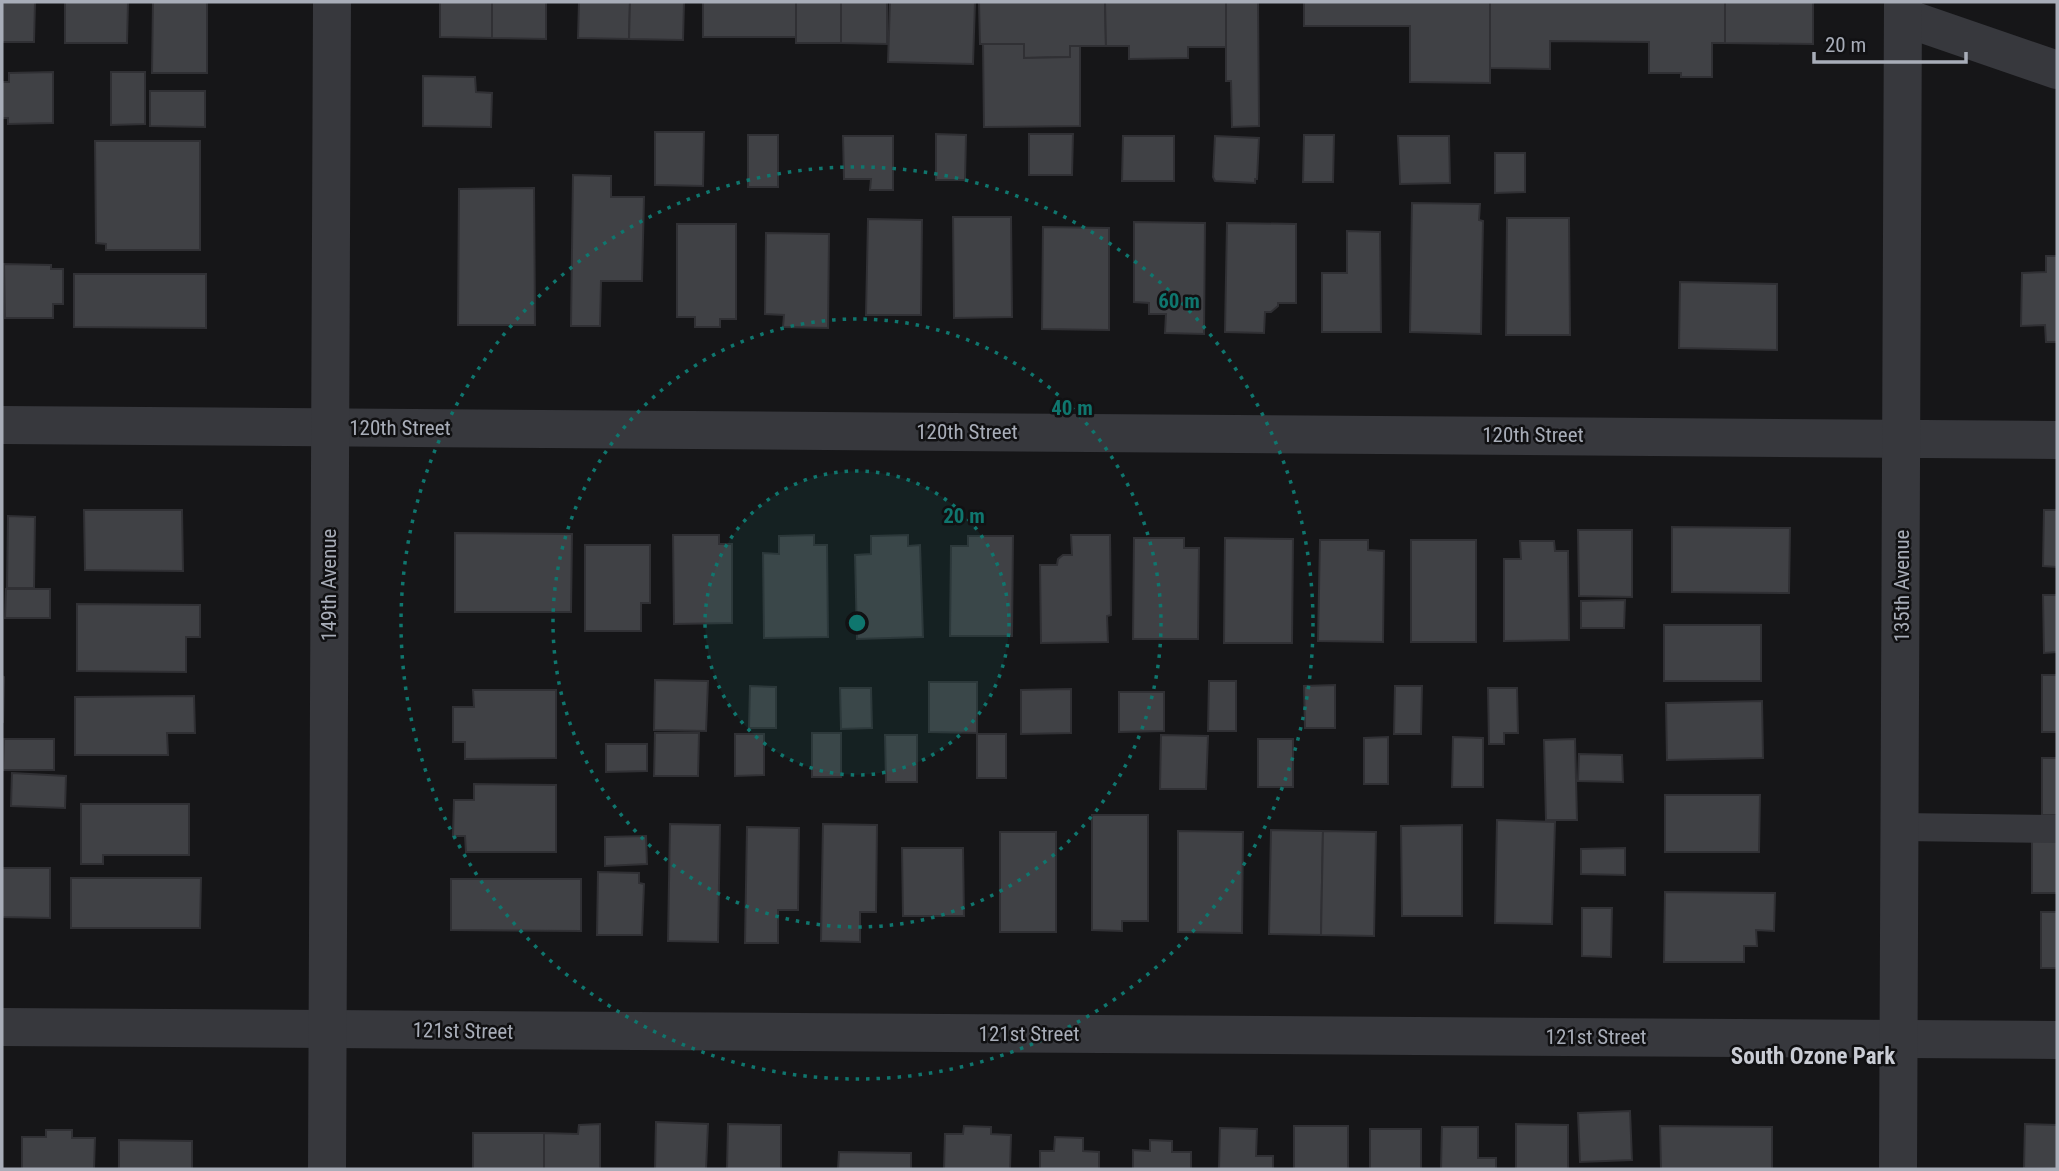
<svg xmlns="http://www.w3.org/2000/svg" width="2059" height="1171" viewBox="0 0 2059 1171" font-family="'Roboto Condensed',sans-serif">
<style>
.building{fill:#404145;stroke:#303034;stroke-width:2}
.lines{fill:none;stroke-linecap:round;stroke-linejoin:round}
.service{stroke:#37383d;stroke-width:28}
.minor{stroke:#37383d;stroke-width:38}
.ring{fill:none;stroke:#0f766e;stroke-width:3.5;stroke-dasharray:3.5 7}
.labels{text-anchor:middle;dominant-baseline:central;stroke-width:5;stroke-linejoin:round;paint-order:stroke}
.street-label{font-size:21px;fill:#a8adb8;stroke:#111113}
.neighbourhood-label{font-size:23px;font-weight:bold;fill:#c9ccd4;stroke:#111113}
.centre{fill:#0f766e;stroke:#111113;stroke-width:3.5}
.ring-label{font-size:21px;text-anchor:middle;font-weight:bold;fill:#0f766e;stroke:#111113;stroke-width:5;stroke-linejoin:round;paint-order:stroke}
</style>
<rect width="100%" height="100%" fill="#161618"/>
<g class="building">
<path d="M 2,2 L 35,2 L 34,42 L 2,42 Z"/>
<path d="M 65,2 L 128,2 L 127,43 L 65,43 Z"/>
<path d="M 153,2 L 207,2 L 207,73 L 152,73 Z"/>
<path d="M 440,2 L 492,2 L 492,38 L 440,37 Z"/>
<path d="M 492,2 L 546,2 L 546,39 L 492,38 Z"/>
<path d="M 579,2 L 630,2 L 629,39 L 578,38 Z"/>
<path d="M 630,2 L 684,2 L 683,40 L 629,39 Z"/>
<rect x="703" y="2" width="93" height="35"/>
<rect x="796" y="2" width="45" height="41"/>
<path d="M 841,2 L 887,2 L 887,44 L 841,43 Z"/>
<path d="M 890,2 L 975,2 L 973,64 L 888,62 Z"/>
<path d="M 979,2 L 1105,2 L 1106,46 L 1070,46 L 1070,57 L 1024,58 L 1024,44 L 980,44 Z"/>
<path d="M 1105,2 L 1226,2 L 1226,47 L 1188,47 L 1188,58 L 1129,59 L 1129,46 L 1106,46 Z"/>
<path d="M 1226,2 L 1258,2 L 1259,126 L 1232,127 L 1231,81 L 1226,81 Z"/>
<path d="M 1304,2 L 1490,2 L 1490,83 L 1410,82 L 1410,26 L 1304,26 Z"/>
<path d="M 1490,2 L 1725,2 L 1725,43 L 1712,43 L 1712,77 L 1681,77 L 1681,73 L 1649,73 L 1649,42 L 1550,41 L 1550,69 L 1490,68 Z"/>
<path d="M 1725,2 L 1813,2 L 1813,44 L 1725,43 Z"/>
<path d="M 983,44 L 1024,44 L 1024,58 L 1070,57 L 1070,46 L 1080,46 L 1080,126 L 984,127 Z"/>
<path d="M 53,72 L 53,123 L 8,124 L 8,118 L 2,118 L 2,82 L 9,82 L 9,73 Z"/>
<path d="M 111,72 L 145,72 L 145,124 L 111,125 Z"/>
<path d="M 423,76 L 475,77 L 476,92 L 492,93 L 491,127 L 423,126 Z"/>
<path d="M 150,91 L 205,91 L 205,127 L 150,126 Z"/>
<path d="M 655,132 L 704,132 L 703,186 L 655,185 Z"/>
<path d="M 936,134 L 966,135 L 965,180 L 936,180 Z"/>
<path d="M 1029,134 L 1073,134 L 1072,175 L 1029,175 Z"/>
<rect x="748" y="135" width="30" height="52"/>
<path d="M 1304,135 L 1334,135 L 1333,182 L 1303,182 Z"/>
<path d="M 843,136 L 893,136 L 893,190 L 870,190 L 871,179 L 844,179 Z"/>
<path d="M 1123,136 L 1174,136 L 1174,181 L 1122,181 Z"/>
<path d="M 1215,136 L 1259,138 L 1257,179 L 1255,179 L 1255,183 L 1215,181 L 1213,177 Z"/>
<path d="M 1398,136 L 1449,136 L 1450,183 L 1400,184 Z"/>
<path d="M 95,141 L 200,141 L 200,250 L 106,250 L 106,244 L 96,243 Z"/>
<path d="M 1495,153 L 1525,153 L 1525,192 L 1495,193 Z"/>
<path d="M 573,175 L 611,176 L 611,197 L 644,197 L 642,281 L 601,281 L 600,326 L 571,326 Z"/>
<path d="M 534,188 L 535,325 L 458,325 L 459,189 Z"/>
<path d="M 1412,203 L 1480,204 L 1479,220 L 1483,221 L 1481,334 L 1410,332 Z"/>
<path d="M 953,217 L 1011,217 L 1012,317 L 954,318 Z"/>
<path d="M 1507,218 L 1569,218 L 1570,335 L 1506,335 Z"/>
<path d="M 868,219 L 922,220 L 921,315 L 866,315 Z"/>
<path d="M 1134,222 L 1205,223 L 1204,334 L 1165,333 L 1166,314 L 1149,314 L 1149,303 L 1134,302 Z"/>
<path d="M 1227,223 L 1296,224 L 1296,303 L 1278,303 L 1278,306 L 1271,312 L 1265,312 L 1264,333 L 1225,332 Z"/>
<path d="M 677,224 L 736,224 L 736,319 L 720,319 L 720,327 L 695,327 L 695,317 L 677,317 Z"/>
<path d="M 1043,227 L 1109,228 L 1109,330 L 1042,329 Z"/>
<path d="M 1347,231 L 1380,232 L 1381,332 L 1322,332 L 1322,273 L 1347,273 Z"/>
<path d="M 766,233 L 829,234 L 828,328 L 783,327 L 784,315 L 765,314 Z"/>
<path d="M 2046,256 L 2057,256 L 2057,342 L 2046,342 L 2045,325 L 2021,326 L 2022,273 L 2046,272 Z"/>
<path d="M 4,264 L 51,265 L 51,269 L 63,269 L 63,304 L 53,304 L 53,318 L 5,318 Z"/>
<path d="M 74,274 L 206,274 L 206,328 L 74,327 Z"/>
<path d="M 1680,282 L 1777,284 L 1777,350 L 1679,348 Z"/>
<path d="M 84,510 L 182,510 L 183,571 L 85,570 Z"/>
<path d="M 2044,510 L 2057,510 L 2057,567 L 2043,566 Z"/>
<path d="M 8,516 L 35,517 L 34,588 L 7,588 Z"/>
<path d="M 1672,527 L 1790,528 L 1789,593 L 1672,592 Z"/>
<path d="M 1578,530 L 1632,530 L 1632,597 L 1579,596 Z"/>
<path d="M 455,533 L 572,534 L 571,612 L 455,612 Z"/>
<path d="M 673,535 L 719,535 L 719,544 L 732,544 L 732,623 L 674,624 Z"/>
<path d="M 814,535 L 814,545 L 827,545 L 828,637 L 764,638 L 763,553 L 779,554 L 779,536 Z"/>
<path d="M 908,535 L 908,546 L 920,545 L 923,637 L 857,639 L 855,555 L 871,554 L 871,536 Z"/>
<path d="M 1071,535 L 1110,535 L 1111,615 L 1107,616 L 1108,642 L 1041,643 L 1040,565 L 1057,565 L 1058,559 L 1063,555 L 1072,555 Z"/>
<path d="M 968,536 L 1013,536 L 1012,636 L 950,636 L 951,546 L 968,546 Z"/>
<path d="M 1134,538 L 1184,538 L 1184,548 L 1199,548 L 1198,639 L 1133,639 Z"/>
<path d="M 1225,538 L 1293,539 L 1292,643 L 1224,643 Z"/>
<path d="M 1320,540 L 1368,540 L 1368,550 L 1384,551 L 1383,642 L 1318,641 Z"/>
<rect x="1411" y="540" width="65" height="102"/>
<path d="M 1520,541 L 1554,541 L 1555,551 L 1568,551 L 1569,640 L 1504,641 L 1504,559 L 1521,559 Z"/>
<path d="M 585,545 L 650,545 L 650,603 L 641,603 L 641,631 L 585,631 Z"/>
<path d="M 6,589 L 50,589 L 50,618 L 5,618 Z"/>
<path d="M 2043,595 L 2057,595 L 2057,652 L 2044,653 Z"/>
<path d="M 1625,600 L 1624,628 L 1581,628 L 1581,601 Z"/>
<path d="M 77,604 L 200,605 L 200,637 L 186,637 L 186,672 L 77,671 Z"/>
<rect x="1664" y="625" width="97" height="56"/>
<rect x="2042" y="675" width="15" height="57"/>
<path d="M 2,676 L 4,677 L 3,722 L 2,722 Z"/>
<path d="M 655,680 L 708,681 L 706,731 L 654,730 Z"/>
<path d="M 1209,681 L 1236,681 L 1236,731 L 1208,731 Z"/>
<path d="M 929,682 L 977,682 L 977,733 L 929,732 Z"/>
<path d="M 1335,685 L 1335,728 L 1305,728 L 1304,686 Z"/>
<path d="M 750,686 L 776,687 L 776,728 L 749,728 Z"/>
<path d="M 1395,686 L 1422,686 L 1421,734 L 1394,734 Z"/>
<path d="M 840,688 L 871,688 L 872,728 L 841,729 Z"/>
<path d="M 1488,688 L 1517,688 L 1518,733 L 1504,733 L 1504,744 L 1489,744 Z"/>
<path d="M 1071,689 L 1071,733 L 1021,734 L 1021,690 Z"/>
<path d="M 473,690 L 556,690 L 556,758 L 465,759 L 465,742 L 453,742 L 453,707 L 474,707 Z"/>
<path d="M 1119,692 L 1164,692 L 1164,731 L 1119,732 Z"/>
<path d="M 194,696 L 195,733 L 167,733 L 168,755 L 75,755 L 75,697 Z"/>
<path d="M 1762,701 L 1763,758 L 1667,760 L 1666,703 Z"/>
<path d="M 655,733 L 699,733 L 698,776 L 654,776 Z"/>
<rect x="812" y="733" width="29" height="44"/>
<path d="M 735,734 L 764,734 L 764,775 L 735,776 Z"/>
<rect x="977" y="734" width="29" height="44"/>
<path d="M 885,735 L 917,735 L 917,782 L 886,782 Z"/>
<path d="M 1161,735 L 1208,736 L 1206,789 L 1160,789 Z"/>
<path d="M 1388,737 L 1388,784 L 1364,784 L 1364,738 Z"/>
<path d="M 1453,737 L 1483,738 L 1483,787 L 1452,787 Z"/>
<path d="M 4,739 L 54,739 L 54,770 L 3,770 Z"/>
<rect x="1258" y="739" width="35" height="48"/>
<path d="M 1575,739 L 1577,820 L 1546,820 L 1544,740 Z"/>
<path d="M 606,744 L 647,744 L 647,771 L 606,772 Z"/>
<path d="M 1579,754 L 1622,755 L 1623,782 L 1578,781 Z"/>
<rect x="2042" y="758" width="15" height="57"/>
<path d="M 12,773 L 66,776 L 65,808 L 11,806 Z"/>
<path d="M 474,784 L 556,785 L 556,852 L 466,852 L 465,836 L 453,836 L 454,800 L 474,800 Z"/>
<path d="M 1665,795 L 1760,795 L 1759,852 L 1665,852 Z"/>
<path d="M 81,804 L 189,804 L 189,855 L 103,855 L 103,864 L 81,864 Z"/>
<path d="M 1092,815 L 1148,815 L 1148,921 L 1122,921 L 1122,931 L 1092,930 Z"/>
<path d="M 1497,820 L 1555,822 L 1552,924 L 1495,923 Z"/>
<path d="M 670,824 L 720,825 L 718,942 L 668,941 Z"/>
<path d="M 823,824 L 877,825 L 876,912 L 860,912 L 860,942 L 821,941 Z"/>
<path d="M 1462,825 L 1462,916 L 1402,916 L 1401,826 Z"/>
<path d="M 747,827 L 799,828 L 798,910 L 778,910 L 778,943 L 745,943 Z"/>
<path d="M 1271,830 L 1323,831 L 1321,935 L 1269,934 Z"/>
<path d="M 1178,831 L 1243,832 L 1242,933 L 1178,932 Z"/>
<path d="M 1323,831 L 1376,832 L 1374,936 L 1321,935 Z"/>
<rect x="1000" y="832" width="56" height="100"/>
<path d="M 646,836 L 647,864 L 605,866 L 605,837 Z"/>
<rect x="2032" y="838" width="25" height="55"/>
<path d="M 902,848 L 963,848 L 964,916 L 903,916 Z"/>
<path d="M 1625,848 L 1625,875 L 1581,874 L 1581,849 Z"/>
<path d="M 2,868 L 50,868 L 50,918 L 2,917 Z"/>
<path d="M 598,872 L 639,873 L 639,883 L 644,884 L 642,935 L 597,935 Z"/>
<path d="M 71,878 L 201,878 L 200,928 L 71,928 Z"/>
<path d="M 451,879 L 581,879 L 581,931 L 451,930 Z"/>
<path d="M 1665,892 L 1775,893 L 1774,931 L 1756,930 L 1757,946 L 1744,946 L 1744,962 L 1664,962 Z"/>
<path d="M 1582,908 L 1612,908 L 1611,957 L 1582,956 Z"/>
<rect x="2041" y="912" width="16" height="56"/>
<path d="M 1630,1111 L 1632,1160 L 1580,1162 L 1578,1113 Z"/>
<path d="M 656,1122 L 708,1124 L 706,1169 L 655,1169 Z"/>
<path d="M 600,1124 L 600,1169 L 544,1169 L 544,1133 L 578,1134 L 579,1125 Z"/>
<path d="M 728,1124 L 781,1125 L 781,1169 L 727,1169 Z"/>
<path d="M 1516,1124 L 1568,1125 L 1568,1169 L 1516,1169 Z"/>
<path d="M 2025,1124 L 2057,1125 L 2057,1169 L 2024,1168 Z"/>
<path d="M 964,1126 L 991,1127 L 991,1134 L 1011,1135 L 1010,1169 L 944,1169 L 945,1134 L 963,1134 Z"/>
<rect x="1294" y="1126" width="54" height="43"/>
<path d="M 1660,1126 L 1772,1127 L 1772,1169 L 1661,1169 Z"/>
<path d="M 1442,1127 L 1478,1127 L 1478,1158 L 1496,1158 L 1496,1169 L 1441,1169 Z"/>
<path d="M 1220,1128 L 1257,1129 L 1256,1156 L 1273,1156 L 1273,1169 L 1219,1169 Z"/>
<rect x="1370" y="1129" width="51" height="40"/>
<path d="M 46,1130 L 72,1130 L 72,1138 L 95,1138 L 94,1169 L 22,1169 L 22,1137 L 46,1137 Z"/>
<rect x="473" y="1133" width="71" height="36"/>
<path d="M 1055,1137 L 1083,1138 L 1083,1151 L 1099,1152 L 1099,1169 L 1040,1169 L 1040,1151 L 1054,1151 Z"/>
<path d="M 119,1140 L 192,1141 L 192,1169 L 119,1169 Z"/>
<path d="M 1150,1140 L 1172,1141 L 1172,1152 L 1191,1152 L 1191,1169 L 1133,1169 L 1133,1150 L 1150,1151 Z"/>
<path d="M 839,1152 L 911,1153 L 911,1169 L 838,1169 Z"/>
</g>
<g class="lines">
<path class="service" d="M 1901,827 L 2057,829"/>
<g class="minor">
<path d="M 1903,17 L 2057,70"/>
<path d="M 2,425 L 2057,440"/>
<path d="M 2,1027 L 2057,1040"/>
<path d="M 327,1169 L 332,2"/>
<path d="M 1898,1169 L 1903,2"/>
</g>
</g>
<circle cx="857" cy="623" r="152" fill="#0f766e" fill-opacity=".12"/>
<g class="ring">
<circle cx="857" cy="623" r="152"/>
<circle cx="857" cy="623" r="304"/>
<circle cx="857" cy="623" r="456"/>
</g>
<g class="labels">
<g class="street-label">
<text x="400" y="428">120th Street</text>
<text x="967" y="432">120th Street</text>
<text x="1533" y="435">120th Street</text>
<text transform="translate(329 585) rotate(-90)">149th Avenue</text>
<text transform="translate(1902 586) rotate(-90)">135th Avenue</text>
<text transform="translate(463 1031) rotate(1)">121st Street</text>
<text x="1029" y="1034">121st Street</text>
<text x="1596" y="1037">121st Street</text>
</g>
<g class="neighbourhood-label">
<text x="1813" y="1056">South Ozone Park</text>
</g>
</g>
<circle cx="857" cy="623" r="10" class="centre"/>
<g class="ring-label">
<text x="1179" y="308">60 m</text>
<text x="1072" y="415">40 m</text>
<text x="964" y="523">20 m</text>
</g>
<rect width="2059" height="1171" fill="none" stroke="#a8adb8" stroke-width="7"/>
<path d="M1814 52v10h152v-10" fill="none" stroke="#a8adb8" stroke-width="3.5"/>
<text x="1825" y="52" font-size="21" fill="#a8adb8" stroke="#111113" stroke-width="5" paint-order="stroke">20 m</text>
</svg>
